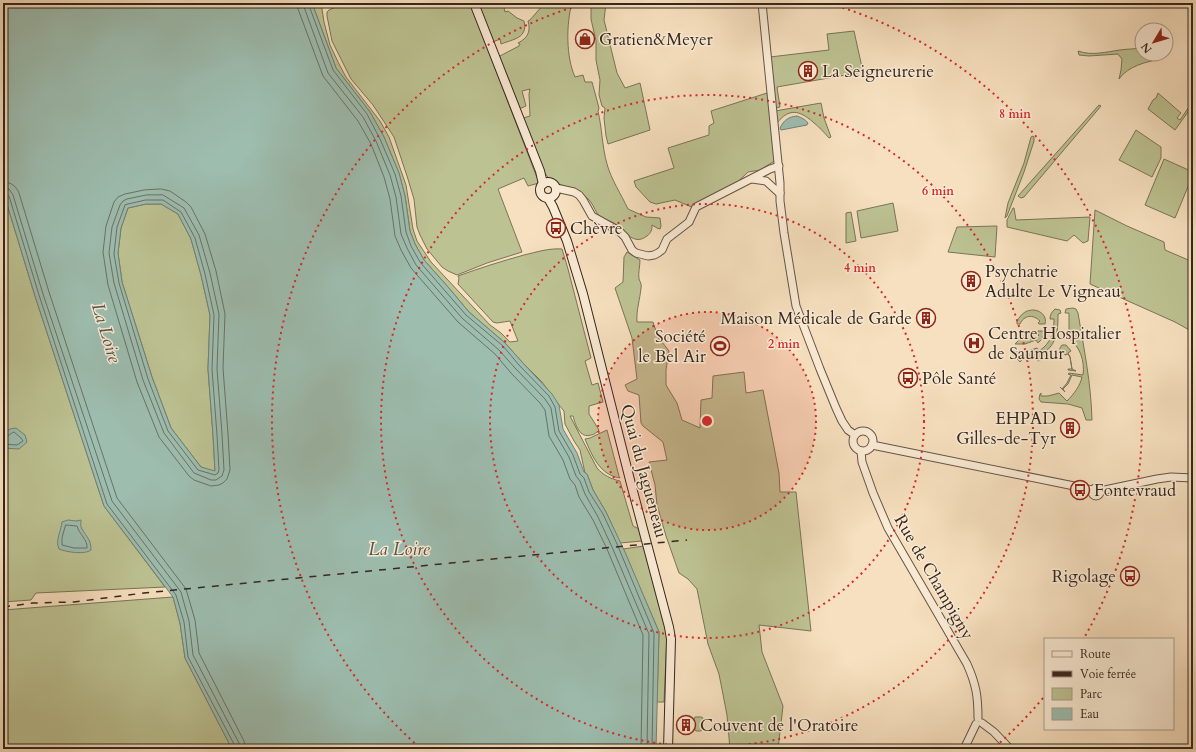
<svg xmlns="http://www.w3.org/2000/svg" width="1196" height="752" viewBox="0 0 1196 752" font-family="Cardo,serif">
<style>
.green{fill:#bdc292;stroke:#797458}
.water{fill:#9dbdaf;stroke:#738175;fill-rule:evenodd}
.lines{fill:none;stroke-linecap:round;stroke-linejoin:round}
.shore{stroke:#697266;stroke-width:1}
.tertiary-casing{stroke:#665446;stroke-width:9}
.secondary-casing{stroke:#35261d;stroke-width:10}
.tertiary{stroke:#faebd5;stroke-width:7}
.secondary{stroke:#faebd5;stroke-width:8}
.rail{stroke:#35261d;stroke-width:1.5;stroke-dasharray:7 7;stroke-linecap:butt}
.ring{fill:none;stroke:#d62828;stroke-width:2;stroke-dasharray:2 4}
.labels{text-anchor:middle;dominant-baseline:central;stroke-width:3;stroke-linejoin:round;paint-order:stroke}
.poi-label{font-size:17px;fill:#35261d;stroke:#faebd5;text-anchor:start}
.street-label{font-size:17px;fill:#35261d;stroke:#faebd5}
.water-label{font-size:18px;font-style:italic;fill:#545349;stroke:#faebd5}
.centre{fill:#d62828;stroke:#faebd5;stroke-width:2}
.ring-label{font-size:12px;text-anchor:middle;font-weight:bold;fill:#d62828;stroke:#faebd5;stroke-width:3;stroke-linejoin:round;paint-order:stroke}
</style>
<rect width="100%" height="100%" fill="#f7e0bf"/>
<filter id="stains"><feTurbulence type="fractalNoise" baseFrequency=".005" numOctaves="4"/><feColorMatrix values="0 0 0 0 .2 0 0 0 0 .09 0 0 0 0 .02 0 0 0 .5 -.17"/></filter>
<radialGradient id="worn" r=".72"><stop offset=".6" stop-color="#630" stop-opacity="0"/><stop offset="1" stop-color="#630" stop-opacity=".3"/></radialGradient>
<g class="green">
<path d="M 312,3 L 321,3 L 324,22 L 330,45 L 339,64 L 346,77 L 380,121 L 389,137 L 406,185 L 413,229 L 417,241 L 431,262 L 490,325 L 501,333 L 510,342 L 518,341 L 510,321 L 497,323 L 493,322 L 458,284 L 459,278 L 458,276 C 480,268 502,261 524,255 C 537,252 549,248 562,249 L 568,269 L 591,358 L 585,361 L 592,385 L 598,383 L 603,402 L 589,406 L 589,414 L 599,430 C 597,432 594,435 591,435 C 580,439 575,424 573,416 L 570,416 L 597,468 C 603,475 611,479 620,481 L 633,526 L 639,529 L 642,541 L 620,543 L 606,512 L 593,490 L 587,474 L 585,473 L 580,450 L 574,441 L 565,424 L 564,411 L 559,405 L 542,382 L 522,362 L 505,343 L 469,312 L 448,287 L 424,260 L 415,244 L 410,231 L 405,196 L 399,173 L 384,137 L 370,112 L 336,68 Z"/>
<path d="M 344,3 L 470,3 L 539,183 L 528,186 L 524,178 L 498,189 L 522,252 L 487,263 L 457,275 L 448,271 L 442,267 L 427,249 L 420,235 L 417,227 L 414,199 L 407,176 L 394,137 L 373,105 L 351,79 L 332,41 L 327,16 L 327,12 L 329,10 Z"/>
<path d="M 478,3 L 503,3 L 505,12 L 508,11 L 517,18 L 524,21 C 528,38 514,39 501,44 L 500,39 L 493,42 Z"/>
<path d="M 542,3 L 572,3 C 566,24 566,57 575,77 L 583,75 L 585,82 L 592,82 L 599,108 L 598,111 C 602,128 602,146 607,164 C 611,179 621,194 628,209 L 646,217 L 660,218 L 661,226 L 660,229 L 657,228 L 652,225 C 652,230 651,233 647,236 C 634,246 626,232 617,225 C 612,221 605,220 600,217 C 596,213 594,206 590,201 C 587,197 580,192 576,190 C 565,185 554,185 546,175 C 537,163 529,133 523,118 L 530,116 L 529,94 L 530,89 L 522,91 L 526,106 L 519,109 L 498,57 L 519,46 L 520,44 L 518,43 C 528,38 531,31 528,21 L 530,20 L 543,5 Z"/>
<path d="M 591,3 L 606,3 L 604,20 L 617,73 L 625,88 L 640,83 L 650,130 L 608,144 L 606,136 L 604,118 L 605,108 L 602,106 L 599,95 L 600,80 L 596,60 L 596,41 L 591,19 Z"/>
<path d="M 854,31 L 863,72 L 777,87 L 780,107 L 775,108 L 770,57 L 829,50 L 827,34 Z"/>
<path d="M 1142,48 L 1142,54 L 1158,54 L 1160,59 C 1146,62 1128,66 1119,79 L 1121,70 L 1122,59 L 1118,54 L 1089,56 L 1079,55 L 1078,51 C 1092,56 1106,52 1120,50 C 1126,49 1135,49 1142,48 Z"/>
<path d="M 767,93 L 776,160 L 760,170 L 748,172 L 723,196 L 694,208 L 675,200 L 656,204 L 650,202 L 636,187 L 634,181 L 674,168 L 668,148 L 709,135 L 709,126 L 714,123 L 711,111 Z"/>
<path d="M 1158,93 L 1181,113 L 1177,118 L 1180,120 L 1193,101 L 1193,105 L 1175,130 L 1148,109 L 1153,100 L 1156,98 Z"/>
<path d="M 821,103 L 824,118 L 831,137 L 829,138 C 824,132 819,127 813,122 C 799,110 789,108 777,123 L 775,111 Z"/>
<path d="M 1099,105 L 1101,106 L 1024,197 L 1021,198 L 1018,196 Z"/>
<path d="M 1136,130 L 1161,147 L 1161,158 L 1152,177 L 1119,160 Z"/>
<path d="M 1033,136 L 1034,137 L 1034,141 L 1024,172 L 1007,216 L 1005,218 L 1008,203 L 1024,163 L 1031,137 Z"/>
<path d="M 1164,159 L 1193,172 L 1193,177 L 1192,177 L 1175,218 L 1145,205 Z"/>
<path d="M 3,191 L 35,296 L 104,506 L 165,587 L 36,593 L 31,600 L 3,602 Z"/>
<path d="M 893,203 L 898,231 L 861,238 L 857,211 Z"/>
<path d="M 146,204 L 161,204 L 178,214 L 191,239 L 201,275 L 210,315 L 208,369 L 213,435 L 215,472 L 201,467 L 171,428 L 152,377 L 122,282 L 118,253 L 121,228 L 128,208 Z"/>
<path d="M 1013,208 L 1014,208 L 1016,220 L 1090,217 L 1088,241 L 1083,243 L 1074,235 L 1067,241 L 1007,227 L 1007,220 Z"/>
<path d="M 1095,210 L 1127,226 L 1164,242 L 1165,250 L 1193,262 L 1193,332 L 1175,322 L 1090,284 Z"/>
<path d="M 851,212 L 856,241 L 846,243 L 846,213 Z"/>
<path d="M 997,226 L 995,257 L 948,252 L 957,227 Z"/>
<path d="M 627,252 L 640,260 C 640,266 638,273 639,279 C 640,282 642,284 641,288 C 640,299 636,311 637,322 L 653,322 L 658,337 L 669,351 L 666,370 L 666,385 L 677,403 L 682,420 L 700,428 L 701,400 L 712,398 L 713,376 L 744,372 L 746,393 L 763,390 L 779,473 L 780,492 L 796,492 L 811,631 L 759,625 L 762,652 L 783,706 L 778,749 L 730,749 L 727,715 L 719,674 L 708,644 L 697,589 L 688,579 L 679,573 L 666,536 L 657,505 L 655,485 L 649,462 L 667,460 L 663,442 L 643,426 L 641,423 L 639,395 L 628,391 L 625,385 L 637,379 L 632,338 L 615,288 L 623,282 L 624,257 Z"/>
<path d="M 1073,308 L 1076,309 L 1078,313 C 1084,349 1091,383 1092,420 L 1086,420 L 1082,408 L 1068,404 L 1041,402 L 1039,399 L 1040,394 L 1041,393 L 1041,396 L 1048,396 L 1059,393 L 1067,401 C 1074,394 1080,386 1082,377 L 1072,375 L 1068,384 L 1063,389 L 1065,392 L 1060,387 L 1062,389 L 1067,383 L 1071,375 L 1068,374 L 1069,373 L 1083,375 C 1085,361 1080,347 1069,338 L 1069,313 L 1065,313 L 1066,309 Z"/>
<path d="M 1055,309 L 1060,310 L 1061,313 L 1058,314 C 1058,334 1057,344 1040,356 L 1042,359 L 1038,361 L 1034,356 L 1026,355 L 1020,362 L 1012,353 L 1012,352 L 1025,352 L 1037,348 L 1039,351 C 1051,343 1054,333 1054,319 L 1050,319 C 1050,314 1052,312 1055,309 Z"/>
<path d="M 1034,310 C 1042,311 1047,317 1045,324 L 1039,324 L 1038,323 L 1040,321 C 1033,314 1024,315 1020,324 L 1017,324 L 1017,321 C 1022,313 1026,310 1034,310 Z"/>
<path d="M 1038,331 L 1042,331 L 1045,332 L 1042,339 L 1038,343 L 1036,340 L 1025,344 L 1015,344 L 1023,336 L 1030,339 L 1037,337 L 1039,335 L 1037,333 Z"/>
<path d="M 1062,345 L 1066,345 L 1071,351 L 1068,353 L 1070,357 L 1072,369 L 1076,371 L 1068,370 L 1068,369 L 1072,369 L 1070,357 L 1068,354 L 1065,355 L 1060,350 L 1060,348 Z"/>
<path d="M 607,430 L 619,476 L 620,478 C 600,475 592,456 585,439 L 590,438 Z"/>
<path d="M 644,546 L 667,634 L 664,702 L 657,702 L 659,632 L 623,549 Z"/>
<path d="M 173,597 L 180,623 L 185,658 L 232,749 L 3,749 L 3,610 Z"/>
<path d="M 695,717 L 701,717 L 703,718 L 703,729 L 701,731 L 696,731 L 694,729 L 694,719 Z"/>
</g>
<g class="water">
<path d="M 3,3 L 312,3 L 336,68 L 370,112 L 384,137 L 399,173 L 405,196 L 410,231 L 415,244 L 424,260 L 448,287 L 469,312 L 505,343 L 522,362 L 552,394 L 559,405 L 563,429 L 577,453 L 584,472 L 587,474 L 593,490 L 606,512 L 625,552 L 659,632 L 656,749 L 232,749 L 185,658 L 180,623 L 173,597 L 104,506 L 35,296 L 3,191 ZM 146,204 L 161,204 L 178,214 L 191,239 L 201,275 L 210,315 L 208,369 L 213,435 L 215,471 L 201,467 L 171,428 L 152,377 L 122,282 L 118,253 L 121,228 L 128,208 Z"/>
<path d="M 797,116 C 802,118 805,119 808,123 L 807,125 L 781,130 L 780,128 C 784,120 788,117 797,116 Z"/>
<path d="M 16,428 L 25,435 L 27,442 L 19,449 L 3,448 L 3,435 L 10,429 Z"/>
<path d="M 68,520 L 76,521 L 81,520 C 81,523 80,526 82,529 C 87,538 91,539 91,550 C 85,555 66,552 59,549 C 55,541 61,531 62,522 Z"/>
</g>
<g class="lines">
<g class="shore">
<path d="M 297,3 L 298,9 L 323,76 L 358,121 L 371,144 L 384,177 L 390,199 L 395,236 L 401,250 L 411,268 L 458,322 L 495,354 L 511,373 L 540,403 L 545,410 L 549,436 L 563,460 L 570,479 L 575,485 L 579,497 L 593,520 L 607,549 L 643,635 L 641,749"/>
<path d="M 303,3 L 304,7 L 328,73 L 363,117 L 376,141 L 390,175 L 396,197 L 401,234 L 407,248 L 416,265 L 462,318 L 499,350 L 515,368 L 545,399 L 551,408 L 555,433 L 569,457 L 576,476 L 580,481 L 585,494 L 598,517 L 612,547 L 649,634 L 647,749"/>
<path d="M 308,3 L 333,70 L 367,114 L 380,139 L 395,174 L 401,196 L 406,232 L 411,246 L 420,262 L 466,315 L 503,346 L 519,365 L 549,396 L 555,407 L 559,431 L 573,455 L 580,474 L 584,478 L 589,492 L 603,514 L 617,544 L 654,633 L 652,749"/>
<path d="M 3,182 C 11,182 16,186 19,193 L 49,292 L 117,498 L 186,589 L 195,620 L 199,653 L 244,741 L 246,749"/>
<path d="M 3,188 L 9,189 L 13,195 L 43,294 L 112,501 L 181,592 L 189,621 L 193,655 L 239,743 L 240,749"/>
<path d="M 161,189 L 170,191 L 186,202 L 191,207 L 205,234 L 216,271 L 225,314 L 223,368 L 228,434 L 230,470 L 227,479 L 223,483 L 219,485 L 211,486 L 194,480 L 189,476 L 159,437 L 137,382 L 108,285 L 103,252 L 106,226 L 114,202 L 118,197 L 125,194 L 144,190 Z"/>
<path d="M 3,193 L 7,194 L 9,196 L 39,295 L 107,504 L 176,595 L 184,622 L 188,657 L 235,746 L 235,749"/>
<path d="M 163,195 L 184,208 L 199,235 L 210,273 L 219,314 L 217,369 L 222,434 L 224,470 L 222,476 L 216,480 L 211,480 L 194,473 L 164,433 L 143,380 L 114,283 L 109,253 L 112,227 L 120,205 L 123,201 L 127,199 L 146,195 Z"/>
<path d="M 146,200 L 163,200 L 181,212 L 195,238 L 205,274 L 214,315 L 212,369 L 217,435 L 219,470 L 218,473 L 215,475 L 198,470 L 168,431 L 148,379 L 119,283 L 114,254 L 117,227 L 125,205 Z"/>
<path d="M 3,438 C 8,438 10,433 14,432 L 21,438 L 23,441 L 17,445 L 3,444"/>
<path d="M 66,525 L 77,526 C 79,534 88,540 87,548 L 74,548 L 62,545 L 62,538 Z"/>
</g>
<g class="tertiary-casing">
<g id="tertiary">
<path d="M 762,3 L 780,183 L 780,201 L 784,233 L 796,306 L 820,369 L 836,408 L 842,421 L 848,430 L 855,435"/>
<path d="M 752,179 L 766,181 L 778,192 L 780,193"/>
<path d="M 556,188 L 574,192 L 579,195 L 583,200 L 592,216 L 619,231 L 625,237 L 632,250 L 636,253 L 648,256 L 654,255 L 658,253 L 662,250 L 667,239 L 689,222 L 696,207 L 770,169 L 779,166"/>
<circle cx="863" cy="441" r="10"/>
<path d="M 872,445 L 1084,488 L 1092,490"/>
<path d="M 861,451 L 862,462 L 873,493 L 888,528 L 967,664 C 976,684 978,696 978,718"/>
<circle cx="1096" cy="492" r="4"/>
<path d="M 1100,491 L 1157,479 L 1171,477 L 1193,478"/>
<path d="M 982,723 L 994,732 L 1010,749"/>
<path d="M 964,749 L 976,724"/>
</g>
</g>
<g class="secondary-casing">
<g id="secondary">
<path d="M 474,3 L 540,171 L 543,184"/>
<circle cx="548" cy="190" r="8"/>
<path d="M 548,198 L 553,207 L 567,241 L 583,294 L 630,480 L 669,627 L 671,639 L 668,749"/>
</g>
</g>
<use href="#tertiary" class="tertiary"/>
<use href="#secondary" class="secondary"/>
<path class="rail" d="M 3,607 L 33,603 L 74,602 L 144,593 L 687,540"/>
</g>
<circle cx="707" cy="421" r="109" fill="#d62828" fill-opacity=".12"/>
<g class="ring">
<circle cx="707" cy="421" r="109"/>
<circle cx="707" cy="421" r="217"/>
<circle cx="707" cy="421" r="326"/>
<path d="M1043 698A435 435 0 0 1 995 747M419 747A435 435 0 0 1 583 4M831 4A435 435 0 0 1 1084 638"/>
</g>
<defs>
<g id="shop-ring" transform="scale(1)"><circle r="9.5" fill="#faebd5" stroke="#8f2418" stroke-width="1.5"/><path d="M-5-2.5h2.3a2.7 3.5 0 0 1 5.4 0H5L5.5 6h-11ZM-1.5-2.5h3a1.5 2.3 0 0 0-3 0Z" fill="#8f2418"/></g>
<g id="building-ring" transform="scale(1)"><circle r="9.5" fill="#faebd5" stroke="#8f2418" stroke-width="1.5"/><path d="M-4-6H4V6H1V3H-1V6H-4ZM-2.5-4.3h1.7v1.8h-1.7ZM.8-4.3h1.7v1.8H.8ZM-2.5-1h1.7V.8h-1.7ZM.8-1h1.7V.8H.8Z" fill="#8f2418"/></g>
<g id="bus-ring" transform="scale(1)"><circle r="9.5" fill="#faebd5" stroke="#8f2418" stroke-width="1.5"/><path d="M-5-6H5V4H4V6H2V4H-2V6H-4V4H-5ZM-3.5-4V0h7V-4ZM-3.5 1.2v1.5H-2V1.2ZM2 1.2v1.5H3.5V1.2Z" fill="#8f2418"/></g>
<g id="hospital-ring" transform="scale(1)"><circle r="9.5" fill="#faebd5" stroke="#8f2418" stroke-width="1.5"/><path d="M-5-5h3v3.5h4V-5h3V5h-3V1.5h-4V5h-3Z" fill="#8f2418"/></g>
<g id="stadium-ring" transform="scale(1)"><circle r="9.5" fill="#faebd5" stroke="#8f2418" stroke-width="1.5"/><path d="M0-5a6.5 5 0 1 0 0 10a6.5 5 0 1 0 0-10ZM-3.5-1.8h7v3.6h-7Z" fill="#8f2418"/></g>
</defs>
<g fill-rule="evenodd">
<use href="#shop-ring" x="585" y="39"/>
<use href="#building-ring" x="808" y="71"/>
<use href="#bus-ring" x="556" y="228"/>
<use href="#building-ring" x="971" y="281"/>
<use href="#building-ring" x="926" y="318"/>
<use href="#hospital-ring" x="974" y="343"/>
<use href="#stadium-ring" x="720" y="346"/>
<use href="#bus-ring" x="908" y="378"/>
<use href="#building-ring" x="1070" y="428"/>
<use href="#bus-ring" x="1080" y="490"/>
<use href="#bus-ring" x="1130" y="576"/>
<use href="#building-ring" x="686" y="725"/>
</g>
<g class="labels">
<g class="poi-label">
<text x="599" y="39">Gratien&amp;Meyer</text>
<text x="822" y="71">La Seigneurerie</text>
<text x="570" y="228">Chèvre</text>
<text x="985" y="271">Psychatrie<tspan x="985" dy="20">Adulte Le Vigneau</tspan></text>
<text x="912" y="318" text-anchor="end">Maison Médicale de Garde</text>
<text x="988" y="333">Centre Hospitalier<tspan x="988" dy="20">de Saumur</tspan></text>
<text x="706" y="336" text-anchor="end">Société<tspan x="706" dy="20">le Bel Air</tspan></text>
<text x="922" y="378">Pôle Santé</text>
<text x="1056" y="418" text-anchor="end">EHPAD<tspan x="1056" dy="20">Gilles-de-Tyr</tspan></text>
<text x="1094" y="490">Fontevraud</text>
<text x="1116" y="576" text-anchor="end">Rigolage</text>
<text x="700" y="725">Couvent de l'Oratoire</text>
</g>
<g class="street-label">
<text transform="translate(644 471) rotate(75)">Quai du Jagueneau</text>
<text transform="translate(934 577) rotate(60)">Rue de Champigny</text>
</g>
<g class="water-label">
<text transform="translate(106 333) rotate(73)">La Loire</text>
<text x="399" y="549">La Loire</text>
</g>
</g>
<circle cx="707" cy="421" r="6" class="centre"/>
<g class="ring-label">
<text x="1015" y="118">8 min</text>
<text x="938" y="195">6 min</text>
<text x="860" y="272">4 min</text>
<text x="784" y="348">2 min</text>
</g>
<rect width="1196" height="752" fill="none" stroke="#f7e0bf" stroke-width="16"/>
<rect x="4" y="4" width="1188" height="744" fill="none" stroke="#35261d" stroke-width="2"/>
<rect x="8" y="8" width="1180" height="736" fill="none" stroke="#35261d"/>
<rect x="1044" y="638" width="130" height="92" fill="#faebd5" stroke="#ab9c8b"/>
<rect x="1052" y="651" width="20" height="6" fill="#faebd5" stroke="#ab9c8b"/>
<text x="1080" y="658" font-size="12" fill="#35261d">Route</text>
<rect x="1052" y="671" width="20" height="6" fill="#35261d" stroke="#ab9c8b"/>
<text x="1080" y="678" font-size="12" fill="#35261d">Voie ferrée</text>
<rect x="1052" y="688" width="20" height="12" fill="#bdc292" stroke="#ab9c8b"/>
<text x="1080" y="698" font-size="12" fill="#35261d">Parc</text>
<rect x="1052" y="708" width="20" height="12" fill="#9dbdaf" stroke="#ab9c8b"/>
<text x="1080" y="718" font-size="12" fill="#35261d">Eau</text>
<g transform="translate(1154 42) rotate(232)"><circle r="19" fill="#faebd5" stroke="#ab9c8b"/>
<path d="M0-3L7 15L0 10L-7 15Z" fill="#8f2418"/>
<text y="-6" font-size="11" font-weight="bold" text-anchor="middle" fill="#35261d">N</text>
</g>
<rect width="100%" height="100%" filter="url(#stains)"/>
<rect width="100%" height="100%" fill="url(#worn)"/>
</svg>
